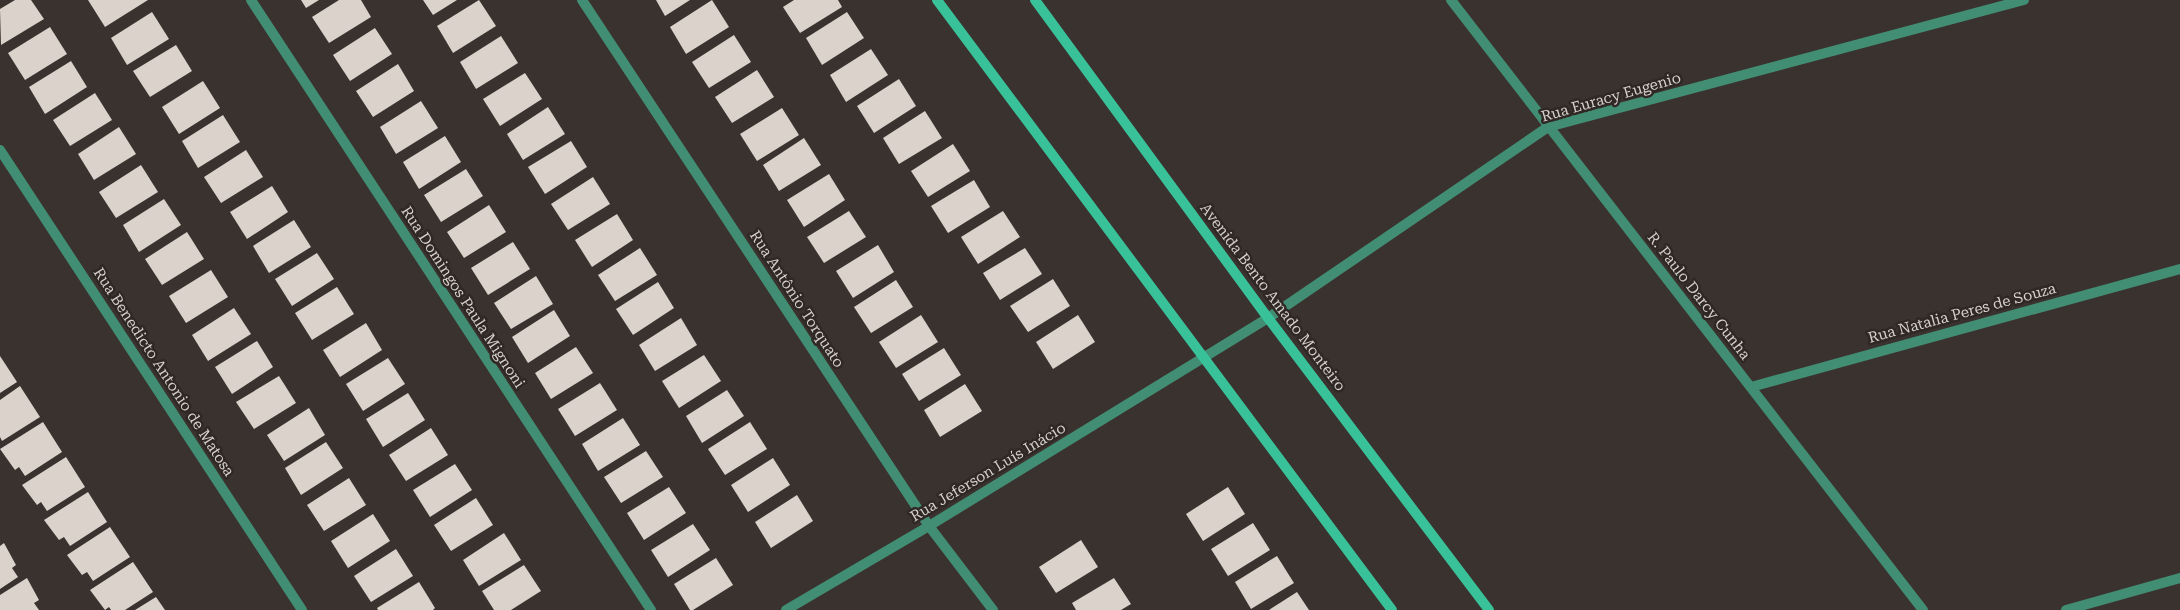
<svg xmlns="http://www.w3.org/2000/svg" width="2180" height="610" viewBox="0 0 2180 610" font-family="'Roboto Serif',serif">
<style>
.building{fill:#dbd2cc}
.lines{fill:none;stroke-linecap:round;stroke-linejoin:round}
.street{stroke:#428e75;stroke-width:10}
.secondary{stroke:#39c199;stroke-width:10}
.labels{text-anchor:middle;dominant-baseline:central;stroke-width:5;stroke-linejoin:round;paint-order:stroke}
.street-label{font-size:15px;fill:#d5d0cd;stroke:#2f2824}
</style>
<rect width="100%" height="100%" fill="#3a322e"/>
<g class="building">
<path d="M 15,0 L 31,0 L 44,19 L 1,45 L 0,9 Z"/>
<path d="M 88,0 L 148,0 L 105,27 Z"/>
<path d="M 301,0 L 319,0 L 306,8 Z"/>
<path d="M 339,0 L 361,0 L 371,17 L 329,43 L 312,17 Z"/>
<path d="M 423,0 L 457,0 L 433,15 Z"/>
<path d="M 479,0 L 496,26 L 453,53 L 437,26 Z"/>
<path d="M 656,0 L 690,0 L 665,16 Z"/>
<path d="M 712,0 L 729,27 L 686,54 L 670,27 Z"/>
<path d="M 794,0 L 838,0 L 842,7 L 800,33 L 783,7 Z"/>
<path d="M 152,12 L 169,39 L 127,65 L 111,38 Z"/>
<path d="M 847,12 L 864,38 L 822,65 L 806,38 Z"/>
<path d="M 50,27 L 67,54 L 25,80 L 8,53 Z"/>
<path d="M 375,28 L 392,54 L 350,81 L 333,55 Z"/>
<path d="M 734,35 L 751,62 L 709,88 L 692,62 Z"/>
<path d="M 501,36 L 518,63 L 476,89 L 460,62 Z"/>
<path d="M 176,45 L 192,71 L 150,97 L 133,71 Z"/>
<path d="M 871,49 L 888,75 L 846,102 L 830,75 Z"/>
<path d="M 71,61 L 87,87 L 45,114 L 29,87 Z"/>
<path d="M 398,64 L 414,91 L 373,117 L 356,91 Z"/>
<path d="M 757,70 L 774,97 L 732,123 L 715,97 Z"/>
<path d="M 525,73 L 542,99 L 500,126 L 483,99 Z"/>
<path d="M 899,79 L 916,106 L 874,133 L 857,106 Z"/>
<path d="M 203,81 L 220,108 L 179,134 L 162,107 Z"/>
<path d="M 95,93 L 112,120 L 70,146 L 53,120 Z"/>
<path d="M 421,101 L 438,128 L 396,154 L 380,127 Z"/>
<path d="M 548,107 L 565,134 L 523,160 L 507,134 Z"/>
<path d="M 782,108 L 799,135 L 757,161 L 740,134 Z"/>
<path d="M 925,111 L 942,138 L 899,164 L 883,138 Z"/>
<path d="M 223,115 L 240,142 L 198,168 L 182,141 Z"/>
<path d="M 119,127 L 136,154 L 94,180 L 78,154 Z"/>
<path d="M 445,136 L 461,162 L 419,189 L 403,162 Z"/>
<path d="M 804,138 L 821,165 L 779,191 L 763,165 Z"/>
<path d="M 571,141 L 587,167 L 545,194 L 528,167 Z"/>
<path d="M 953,144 L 970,171 L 928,197 L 911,171 Z"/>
<path d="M 246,150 L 263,177 L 221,203 L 204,177 Z"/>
<path d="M 141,165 L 158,192 L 116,218 L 99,192 Z"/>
<path d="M 466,169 L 483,196 L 441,222 L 424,195 Z"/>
<path d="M 829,174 L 845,200 L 804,227 L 787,200 Z"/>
<path d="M 593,177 L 610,204 L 568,230 L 551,204 Z"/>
<path d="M 974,180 L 990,207 L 948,233 L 931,206 Z"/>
<path d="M 272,186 L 288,212 L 247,239 L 230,212 Z"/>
<path d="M 164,199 L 181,225 L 139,252 L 123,225 Z"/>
<path d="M 489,205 L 506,232 L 464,258 L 447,232 Z"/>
<path d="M 849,211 L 866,237 L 824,263 L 807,237 Z"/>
<path d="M 1003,211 L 1020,237 L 978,264 L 961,237 Z"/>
<path d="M 617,214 L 633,240 L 592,267 L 575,240 Z"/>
<path d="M 294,220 L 311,247 L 269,273 L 253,246 Z"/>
<path d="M 187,232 L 204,259 L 162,285 L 145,259 Z"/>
<path d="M 513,242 L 530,269 L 488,295 L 471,268 Z"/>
<path d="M 878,245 L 894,272 L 853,298 L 836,271 Z"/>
<path d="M 640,248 L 657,275 L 615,301 L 598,275 Z"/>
<path d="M 1025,248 L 1042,274 L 1000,300 L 983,273 Z"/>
<path d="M 317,253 L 334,279 L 292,306 L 275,279 Z"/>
<path d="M 211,270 L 228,297 L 186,323 L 169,296 Z"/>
<path d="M 536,276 L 553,304 L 511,329 L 494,303 Z"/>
<path d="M 1053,279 L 1070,306 L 1028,332 L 1010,306 Z"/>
<path d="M 896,280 L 913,307 L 871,333 L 854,307 Z"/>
<path d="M 658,282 L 674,308 L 633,335 L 616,309 Z"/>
<path d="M 337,287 L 354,314 L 312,340 L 295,313 Z"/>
<path d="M 234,308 L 251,334 L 208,361 L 192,335 Z"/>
<path d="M 554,310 L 570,336 L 528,363 L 512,337 Z"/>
<path d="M 921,315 L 938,342 L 896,368 L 879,342 Z"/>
<path d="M 1078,315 L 1095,342 L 1053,369 L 1036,342 Z"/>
<path d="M 681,318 L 697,345 L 655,371 L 639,345 Z"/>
<path d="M 366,323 L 382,350 L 340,377 L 323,350 Z"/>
<path d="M 257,341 L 273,367 L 232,394 L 215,367 Z"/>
<path d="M 576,347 L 593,373 L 551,399 L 535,373 Z"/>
<path d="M 944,348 L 961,375 L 919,401 L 902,374 Z"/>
<path d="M 704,355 L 721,381 L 679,408 L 662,381 Z"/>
<path d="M 0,356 L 17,382 L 0,393 Z"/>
<path d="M 388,358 L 405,384 L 363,411 L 346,384 Z"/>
<path d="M 279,376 L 296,403 L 254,429 L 236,402 Z"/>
<path d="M 600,383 L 617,410 L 575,436 L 558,409 Z"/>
<path d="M 965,384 L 982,411 L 940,437 L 924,410 Z"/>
<path d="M 20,386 L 40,417 L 2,441 L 0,437 L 0,400 Z"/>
<path d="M 727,390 L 744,416 L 702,443 L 686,416 Z"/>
<path d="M 408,393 L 425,420 L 383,447 L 366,419 Z"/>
<path d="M 309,408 L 325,435 L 284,461 L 267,435 Z"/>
<path d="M 623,418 L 640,445 L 598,471 L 582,444 Z"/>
<path d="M 43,422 L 62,452 L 25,476 L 19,467 L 15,470 L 0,449 Z"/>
<path d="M 750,422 L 767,449 L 725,475 L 708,449 Z"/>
<path d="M 431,428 L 448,455 L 406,481 L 389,455 Z"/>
<path d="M 326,442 L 343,468 L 301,495 L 285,468 Z"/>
<path d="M 646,451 L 663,477 L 621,503 L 604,477 Z"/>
<path d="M 66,457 L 85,487 L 47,511 L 41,502 L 37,505 L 22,485 Z"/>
<path d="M 773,458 L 790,485 L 748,512 L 731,485 Z"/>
<path d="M 455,464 L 472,490 L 430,517 L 413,490 Z"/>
<path d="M 349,478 L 366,505 L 324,531 L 307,505 Z"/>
<path d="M 669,487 L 686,513 L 644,540 L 627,513 Z"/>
<path d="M 1228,487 L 1245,514 L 1203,541 L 1186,514 Z"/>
<path d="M 88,492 L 107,522 L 70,546 L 64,537 L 59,540 L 44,520 Z"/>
<path d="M 797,495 L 813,521 L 771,548 L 755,522 Z"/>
<path d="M 476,498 L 493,525 L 451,551 L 434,525 Z"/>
<path d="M 373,514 L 390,541 L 348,568 L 331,541 Z"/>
<path d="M 1253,523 L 1270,550 L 1228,576 L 1211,549 Z"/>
<path d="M 693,524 L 710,550 L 668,577 L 651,550 Z"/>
<path d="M 110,527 L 130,557 L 93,581 L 87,572 L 82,575 L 67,555 Z"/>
<path d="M 504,533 L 521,560 L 479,586 L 463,560 Z"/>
<path d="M 1081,540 L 1098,567 L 1056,593 L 1039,567 Z"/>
<path d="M 4,543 L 16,565 L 12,568 L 18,577 L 0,589 L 0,546 Z"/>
<path d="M 396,549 L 413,576 L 371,602 L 354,576 Z"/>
<path d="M 1277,556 L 1294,583 L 1251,609 L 1235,582 Z"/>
<path d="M 716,558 L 733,585 L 693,610 L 690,610 L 674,584 Z"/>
<path d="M 133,562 L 153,592 L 125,610 L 111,610 L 109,607 L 105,610 L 90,590 Z"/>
<path d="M 524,565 L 541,591 L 511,610 L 494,610 L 482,591 Z"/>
<path d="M 27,578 L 39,600 L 34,603 L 39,610 L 0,610 L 0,595 Z"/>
<path d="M 1114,578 L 1131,604 L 1121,610 L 1076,610 L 1072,603 Z"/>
<path d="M 419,582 L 435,608 L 433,610 L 378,610 L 377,608 Z"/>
<path d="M 1297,592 L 1309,610 L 1269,610 Z"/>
<path d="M 156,597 L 165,610 L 135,610 Z"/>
</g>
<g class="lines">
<g class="street">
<path d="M 251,0 L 651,610"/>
<path d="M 582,0 L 929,526 L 993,610"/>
<path d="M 1451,0 L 1923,610"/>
<path d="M 0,150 L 302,610"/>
<path d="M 1751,387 L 2180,269"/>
<path d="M 786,610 L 929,526 L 1268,318 L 1548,127 L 2024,0"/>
<path d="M 2066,610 L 2180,578"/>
</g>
<g class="secondary">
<path d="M 937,0 L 1392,610"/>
<path d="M 1035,0 L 1268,318 L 1489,610"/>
</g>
</g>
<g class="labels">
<g class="street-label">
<text transform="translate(1611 97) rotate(-16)">Rua Euracy Eugenio</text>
<text transform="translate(1699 296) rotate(52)">R. Paulo Darcy Cunha</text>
<text transform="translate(463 297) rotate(57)">Rua Domingos Paula Mignoni</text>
<text transform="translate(1273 297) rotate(53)">Avenida Bento Amado Monteiro</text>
<text transform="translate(797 299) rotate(57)">Rua Antônio Torquato</text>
<text transform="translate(1962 313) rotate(-15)">Rua Natalia Peres de Souza</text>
<text transform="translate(164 372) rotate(57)">Rua Benedicto Antonio de Matosa</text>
<text transform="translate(988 472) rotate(-31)">Rua Jeferson Luís Inácio</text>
</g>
</g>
</svg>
